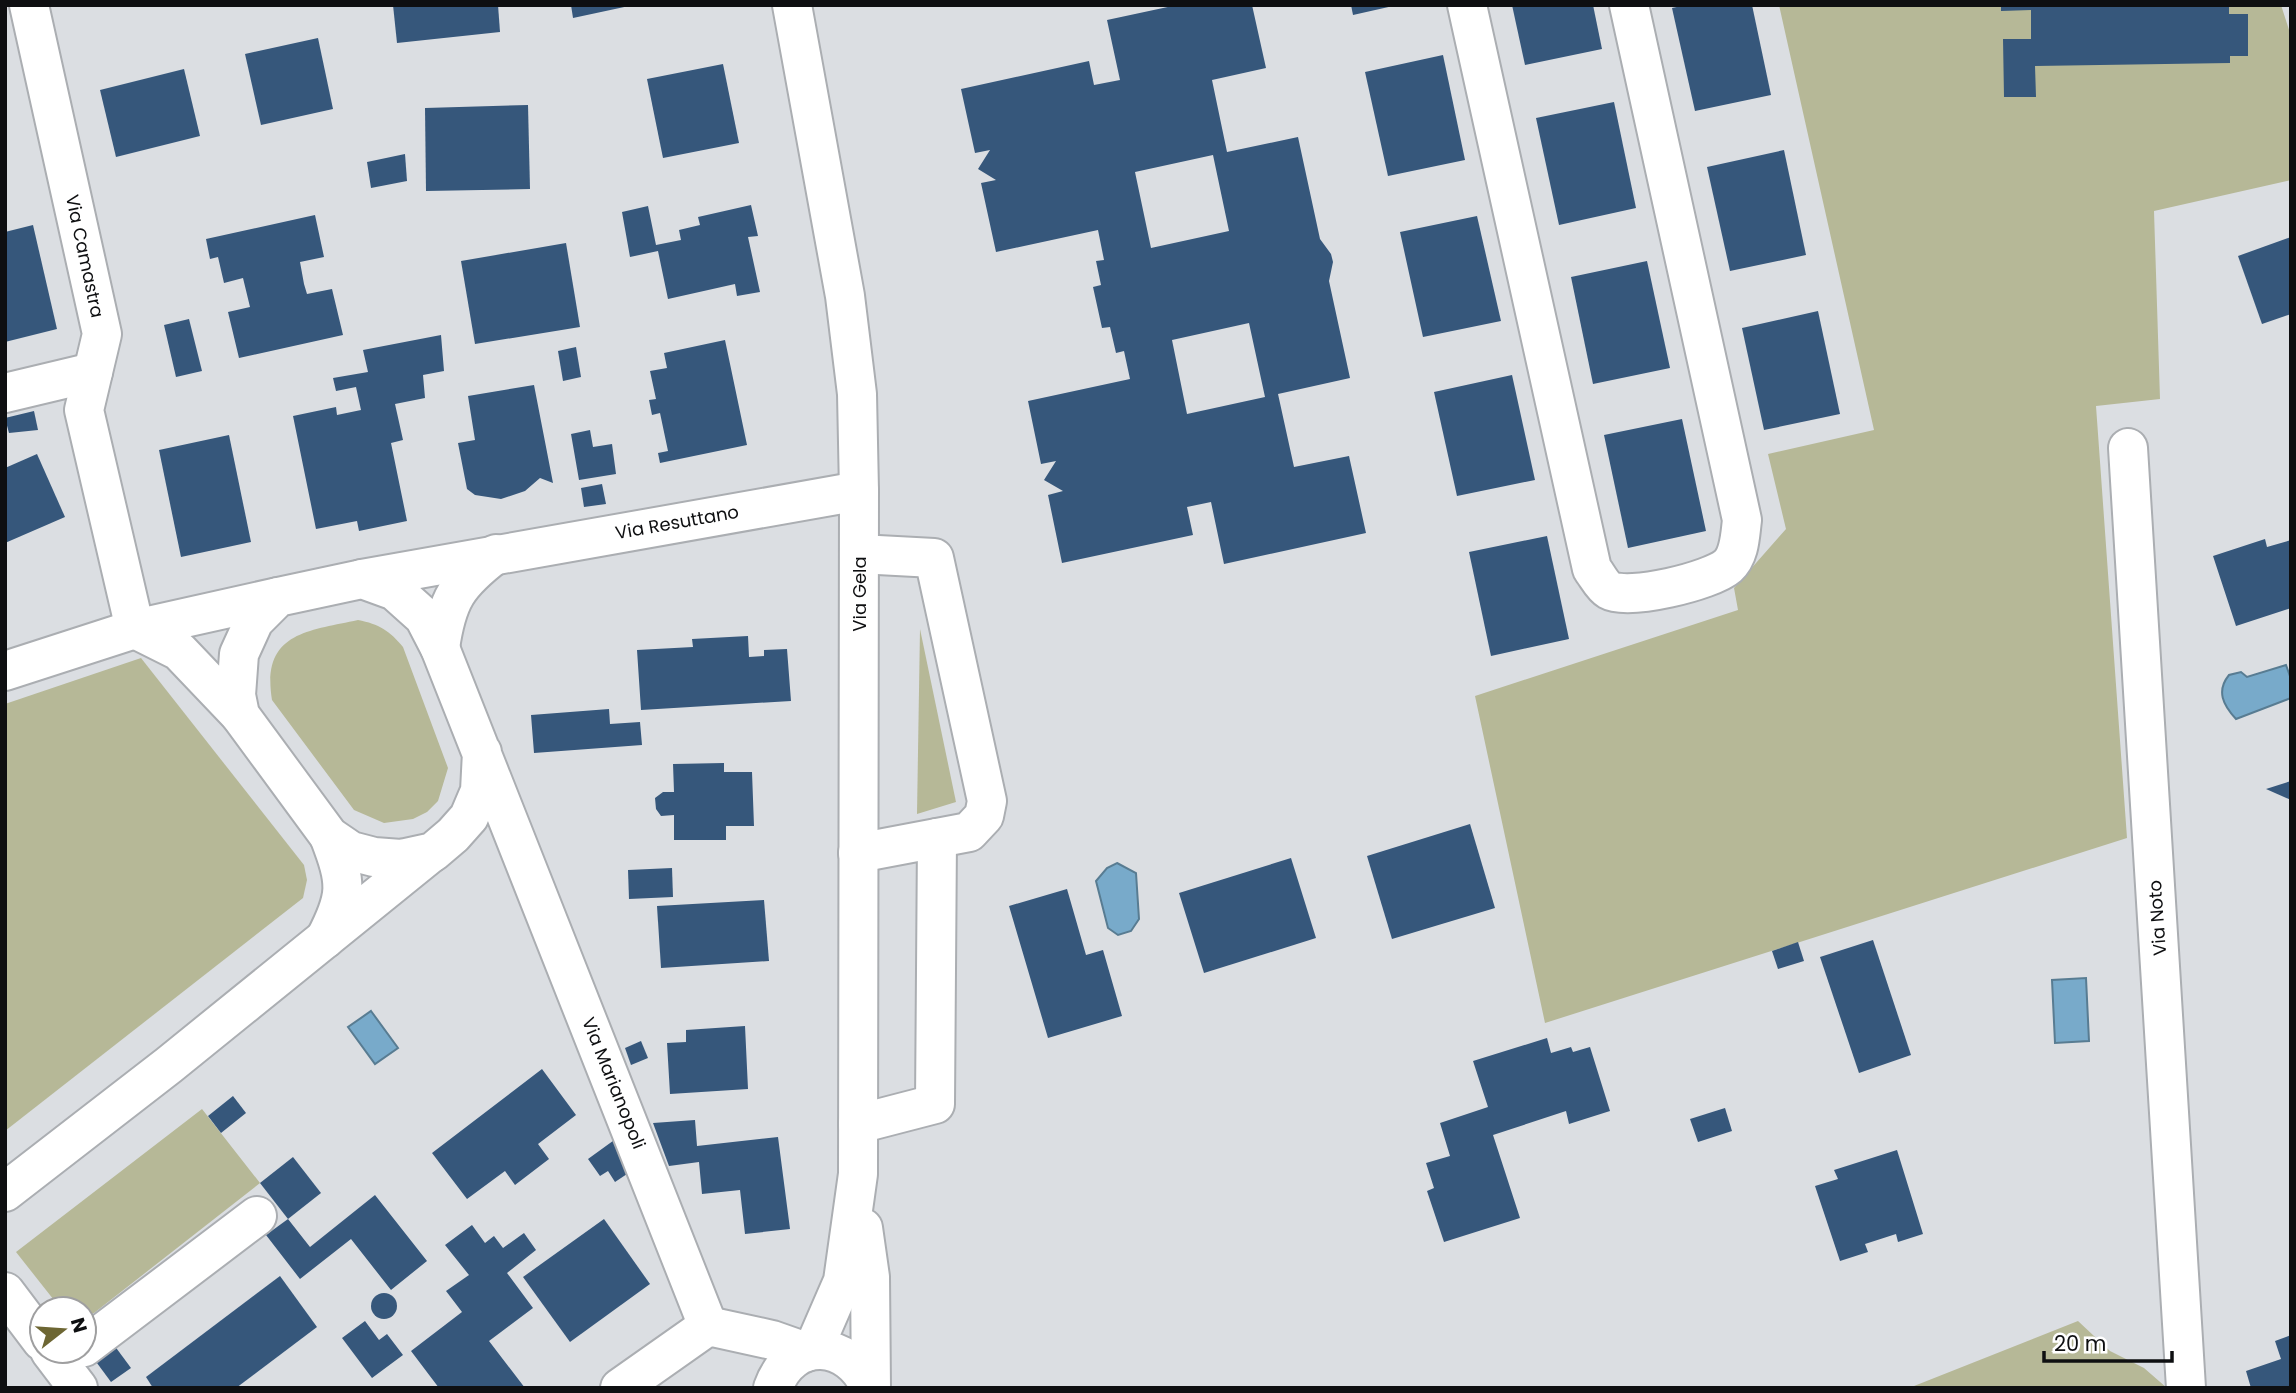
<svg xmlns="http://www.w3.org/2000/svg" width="2296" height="1393" viewBox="0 0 2296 1393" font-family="Poppins,sans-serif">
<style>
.green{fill:#b6b897}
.water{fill:#78aaca;stroke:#587c92;stroke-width:2}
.building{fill:#36577b;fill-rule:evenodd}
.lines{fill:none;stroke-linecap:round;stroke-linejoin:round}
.minor-casing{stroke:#abaeb2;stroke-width:42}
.minor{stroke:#fff;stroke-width:38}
.labels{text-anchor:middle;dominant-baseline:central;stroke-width:7;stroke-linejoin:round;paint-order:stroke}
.street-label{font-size:18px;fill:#0e0f11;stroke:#fff}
</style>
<rect width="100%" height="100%" fill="#dbdee2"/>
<g class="green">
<path d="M 1779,5 L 2281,5 L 2291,36 L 2291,180 L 2154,211 L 2160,399 L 2096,406 L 2127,838 L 1545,1023 L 1475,696 L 1738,610 L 1734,588 L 1786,529 L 1768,454 L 1874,430 Z"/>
<path d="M 358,620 C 379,624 390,631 403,647 L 448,768 L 438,801 L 427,812 L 413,819 L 384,823 L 354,810 L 272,700 C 261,633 307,631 358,620 Z"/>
<path d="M 920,629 L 956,802 L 917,814 Z"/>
<path d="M 141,658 L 304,865 L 307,880 L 303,898 L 5,1131 L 5,704 Z"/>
<path d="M 202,1109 L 260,1183 L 94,1313 L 84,1315 L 84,1309 L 61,1309 L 16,1252 Z"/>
<path d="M 2078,1321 L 2110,1351 L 2144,1368 L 2167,1388 L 1909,1388 Z"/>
</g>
<g class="water">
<path d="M 2286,665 L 2291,679 L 2291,698 L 2236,719 C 2223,705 2216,691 2229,675 L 2241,672 L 2247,677 Z"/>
<path d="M 1117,863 L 1136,873 L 1139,919 L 1131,931 L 1118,935 L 1108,928 L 1096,881 L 1107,868 Z"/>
<path d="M 2086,978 L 2089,1041 L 2055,1043 L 2052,980 Z"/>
<path d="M 371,1011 L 398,1048 L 375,1064 L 348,1027 Z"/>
</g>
<g class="building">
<path d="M 393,5 L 498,5 L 500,32 L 397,43 Z"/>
<path d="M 571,5 L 629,5 L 629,6 L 573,18 Z"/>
<path d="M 1177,5 L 1252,5 L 1266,68 L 1212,80 L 1227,152 L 1298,137 L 1320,239 L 1331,254 L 1333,262 L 1329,281 L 1350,378 L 1278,394 L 1294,467 L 1349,456 L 1366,533 L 1224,564 L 1211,502 L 1187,507 L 1193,535 L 1062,563 L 1048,495 L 1063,491 L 1044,480 L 1056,461 L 1041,464 L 1028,401 L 1130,379 L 1124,351 L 1116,353 L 1110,327 L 1102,328 L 1093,287 L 1101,285 L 1096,261 L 1104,260 L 1098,230 L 996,252 L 981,183 L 996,180 L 978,169 L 990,150 L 975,153 L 961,89 L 1089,61 L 1094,85 L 1120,80 L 1107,20 ZM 1213,155 L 1229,231 L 1151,248 L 1135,172 ZM 1249,323 L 1265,397 L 1187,414 L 1172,340 Z"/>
<path d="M 1351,5 L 1392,5 L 1393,6 L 1353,15 Z"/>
<path d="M 1512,5 L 1593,5 L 1602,49 L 1525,65 Z"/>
<path d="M 1686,5 L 1752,5 L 1771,95 L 1695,111 L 1672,8 Z"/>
<path d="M 2001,5 L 2229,5 L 2229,14 L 2248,14 L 2248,56 L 2230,56 L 2230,63 L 2035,66 L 2036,97 L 2004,97 L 2003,39 L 2031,39 L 2031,10 L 2001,11 Z"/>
<path d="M 318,38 L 333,109 L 261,125 L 245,54 Z"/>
<path d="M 1443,55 L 1465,160 L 1388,176 L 1365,72 Z"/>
<path d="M 723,64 L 739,143 L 663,158 L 647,79 Z"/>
<path d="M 184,69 L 200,136 L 116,157 L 100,90 Z"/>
<path d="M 1614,102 L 1636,208 L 1559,225 L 1536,118 Z"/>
<path d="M 528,105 L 530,189 L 426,191 L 425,108 Z"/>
<path d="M 1784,150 L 1806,255 L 1730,271 L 1707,167 Z"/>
<path d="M 405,154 L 407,181 L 371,188 L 367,162 Z"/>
<path d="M 751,205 L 758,236 L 748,237 L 760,292 L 737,296 L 735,284 L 668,299 L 658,251 L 630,257 L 622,212 L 648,206 L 656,245 L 681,240 L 679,230 L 700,225 L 698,217 Z"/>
<path d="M 315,215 L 324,257 L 300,262 L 304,284 L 307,294 L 332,289 L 343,335 L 239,358 L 228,312 L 250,307 L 243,278 L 224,283 L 218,257 L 210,259 L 206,239 Z"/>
<path d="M 1477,216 L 1501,321 L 1423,337 L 1400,232 Z"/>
<path d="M 33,225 L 57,329 L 5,342 L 5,232 Z"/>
<path d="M 2291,237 L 2291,314 L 2262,324 L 2238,256 Z"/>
<path d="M 566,243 L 580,327 L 475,344 L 461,261 Z"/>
<path d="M 1647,261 L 1670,368 L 1593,384 L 1571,277 Z"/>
<path d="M 1818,311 L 1840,414 L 1764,430 L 1742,328 Z"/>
<path d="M 189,319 L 202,371 L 176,377 L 164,325 Z"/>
<path d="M 441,335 L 444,371 L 423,375 L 425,398 L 395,404 L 403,440 L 391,443 L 407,521 L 359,531 L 357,521 L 316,529 L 293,416 L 336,407 L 337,415 L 361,410 L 356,387 L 336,391 L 333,378 L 368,372 L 363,350 Z"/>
<path d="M 725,340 L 747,445 L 660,463 L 658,453 L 668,451 L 660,413 L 652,415 L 649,400 L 656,399 L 650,371 L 667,368 L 664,353 Z"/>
<path d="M 576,347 L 581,377 L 563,381 L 558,351 Z"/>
<path d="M 1512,375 L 1535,480 L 1457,496 L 1434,392 Z"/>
<path d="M 534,385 L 553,483 L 540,478 L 525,491 L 501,499 L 475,495 L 467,489 L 458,443 L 475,440 L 468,396 Z"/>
<path d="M 34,411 L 38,430 L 9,433 L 5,418 Z"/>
<path d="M 1682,419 L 1706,531 L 1628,548 L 1604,435 Z"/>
<path d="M 590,430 L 593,447 L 612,444 L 616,474 L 579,480 L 571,434 Z"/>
<path d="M 229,435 L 251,542 L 181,557 L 159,450 Z"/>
<path d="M 37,454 L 65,517 L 5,543 L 5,468 Z"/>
<path d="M 602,484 L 606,504 L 584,507 L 581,488 Z"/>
<path d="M 1547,536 L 1569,639 L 1491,656 L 1469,552 Z"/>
<path d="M 2265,539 L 2267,547 L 2291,540 L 2291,608 L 2236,626 L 2213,556 Z"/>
<path d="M 748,636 L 749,657 L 764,656 L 764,650 L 787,649 L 791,701 L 641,710 L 637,650 L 693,647 L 692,639 Z"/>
<path d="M 609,709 L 610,724 L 640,722 L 642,745 L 534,753 L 531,715 Z"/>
<path d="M 724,763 L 724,772 L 752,772 L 754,826 L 726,826 L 726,840 L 674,840 L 674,815 L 661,816 L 656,809 L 655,798 L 663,792 L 674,792 L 673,764 Z"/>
<path d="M 2291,781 L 2291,800 L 2266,789 Z"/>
<path d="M 1470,824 L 1495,908 L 1392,939 L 1367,856 Z"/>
<path d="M 1291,858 L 1316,938 L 1204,973 L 1179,893 Z"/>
<path d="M 672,868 L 673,897 L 629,899 L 628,870 Z"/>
<path d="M 1067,889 L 1086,955 L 1103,950 L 1122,1016 L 1048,1038 L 1009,906 Z"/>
<path d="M 764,900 L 769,961 L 661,968 L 657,906 Z"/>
<path d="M 1873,940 L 1911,1055 L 1859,1073 L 1820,957 Z"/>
<path d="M 1798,942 L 1804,961 L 1778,969 L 1772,951 Z"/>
<path d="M 745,1026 L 748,1089 L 670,1094 L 667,1043 L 686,1042 L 686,1030 Z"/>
<path d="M 1547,1038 L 1551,1053 L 1571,1047 L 1573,1052 L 1590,1047 L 1610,1111 L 1569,1124 L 1566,1111 L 1493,1135 L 1520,1218 L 1444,1242 L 1427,1191 L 1434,1188 L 1426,1163 L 1450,1156 L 1440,1123 L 1488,1107 L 1473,1061 Z"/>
<path d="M 641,1041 L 648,1058 L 631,1065 L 625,1048 Z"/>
<path d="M 542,1069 L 576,1115 L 538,1144 L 549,1159 L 515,1185 L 505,1171 L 467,1199 L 432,1153 Z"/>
<path d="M 233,1096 L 246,1113 L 221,1133 L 208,1116 Z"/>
<path d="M 1725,1108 L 1732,1131 L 1698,1142 L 1690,1119 Z"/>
<path d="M 695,1120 L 697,1146 L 778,1137 L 790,1229 L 745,1234 L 740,1190 L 702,1194 L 699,1162 L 669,1166 L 653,1123 Z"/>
<path d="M 617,1138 L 630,1172 L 615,1182 L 608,1171 L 600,1176 L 588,1159 Z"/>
<path d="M 1897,1150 L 1923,1234 L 1898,1242 L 1896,1234 L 1865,1244 L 1868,1252 L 1840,1261 L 1815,1186 L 1838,1179 L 1834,1170 Z"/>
<path d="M 293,1157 L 321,1193 L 288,1219 L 260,1183 Z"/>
<path d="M 375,1195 L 427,1261 L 391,1290 L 351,1239 L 300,1279 L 266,1235 L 288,1219 L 310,1247 Z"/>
<path d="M 604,1219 L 650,1284 L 570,1342 L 523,1277 Z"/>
<path d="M 472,1225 L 485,1243 L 494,1236 L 503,1248 L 524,1233 L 536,1250 L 507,1273 L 533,1308 L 489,1341 L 525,1388 L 439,1388 L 411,1351 L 462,1312 L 446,1291 L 469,1275 L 445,1245 Z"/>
<path d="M 280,1276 L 317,1327 L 236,1388 L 153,1388 L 146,1377 Z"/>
<circle cx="384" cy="1306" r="13"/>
<path d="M 365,1321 L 379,1340 L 387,1334 L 403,1355 L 372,1378 L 342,1338 Z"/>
<path d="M 2291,1335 L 2291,1388 L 2251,1388 L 2246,1371 L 2281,1359 L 2275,1341 Z"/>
<path d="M 114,1345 L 131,1368 L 111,1382 L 94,1359 Z"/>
</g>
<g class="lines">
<g class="minor-casing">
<g id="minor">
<path d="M 29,5 L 102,334 L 84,410 L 135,629"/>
<path d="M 792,5 L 845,296 L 857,394 L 859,491 L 858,1174 L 843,1281 L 813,1350"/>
<path d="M 1467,5 L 1592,569 C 1597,575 1602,586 1609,590 C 1628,601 1711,581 1728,566 C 1740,555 1740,535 1742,520 L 1629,5"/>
<path d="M 5,393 L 93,372"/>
<path d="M 2128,448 L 2186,1388"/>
<path d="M 362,579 L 859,491"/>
<path d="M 135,629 L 179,651 L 240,715"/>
<path d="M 440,648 C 447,599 457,584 496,554"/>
<path d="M 5,671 L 135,629 L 278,597"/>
<path d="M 482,752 L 480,791 L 469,817 L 453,835 L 433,852 L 401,859 L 374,857 L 351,851 L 329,836 L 240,715 L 236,695 L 239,654 L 254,621 L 278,597 L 362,579 L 395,591 L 424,617 L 440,648 L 708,1326"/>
<path d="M 858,853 L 969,832 L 984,816 L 987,801 L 934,558 L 859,554"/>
<path d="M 325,939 C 348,895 347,883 329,836"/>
<path d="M 858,1124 L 935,1104 L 937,838"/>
<path d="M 5,1192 L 169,1065 L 431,853"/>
<path d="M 863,1228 L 870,1277 L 871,1388"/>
<path d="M 5,1292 L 42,1341"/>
<path d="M 84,1347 L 257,1216"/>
<path d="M 50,1351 L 78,1388"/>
<path d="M 620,1388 L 708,1326 L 772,1340 L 806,1352"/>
<path d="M 773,1388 C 792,1335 850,1340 870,1388"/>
</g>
</g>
<use href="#minor" class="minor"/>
</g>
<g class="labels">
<g class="street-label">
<text transform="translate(85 256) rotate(78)">Via Camastra</text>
<text transform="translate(677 522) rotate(-10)">Via Resuttano</text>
<text transform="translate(859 594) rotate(-90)">Via Gela</text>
<text transform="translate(2157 918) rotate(-94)">Via Noto</text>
<text transform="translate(614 1083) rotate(68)">Via Marianopoli</text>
</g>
</g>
<rect width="2296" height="1393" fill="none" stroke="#0e0f11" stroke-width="14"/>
<g transform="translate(63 1330) rotate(73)"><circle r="33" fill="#ffffff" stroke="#9f9fa0" stroke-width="2"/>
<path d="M0-5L12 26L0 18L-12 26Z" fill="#6d6633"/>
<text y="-10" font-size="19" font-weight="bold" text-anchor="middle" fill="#0e0f11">N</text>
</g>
<path d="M2044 1351v10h128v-10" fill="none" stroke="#0e0f11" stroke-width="3.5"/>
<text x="2054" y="1351" font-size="21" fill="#0e0f11" stroke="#ffffff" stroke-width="5" paint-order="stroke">20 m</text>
</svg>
